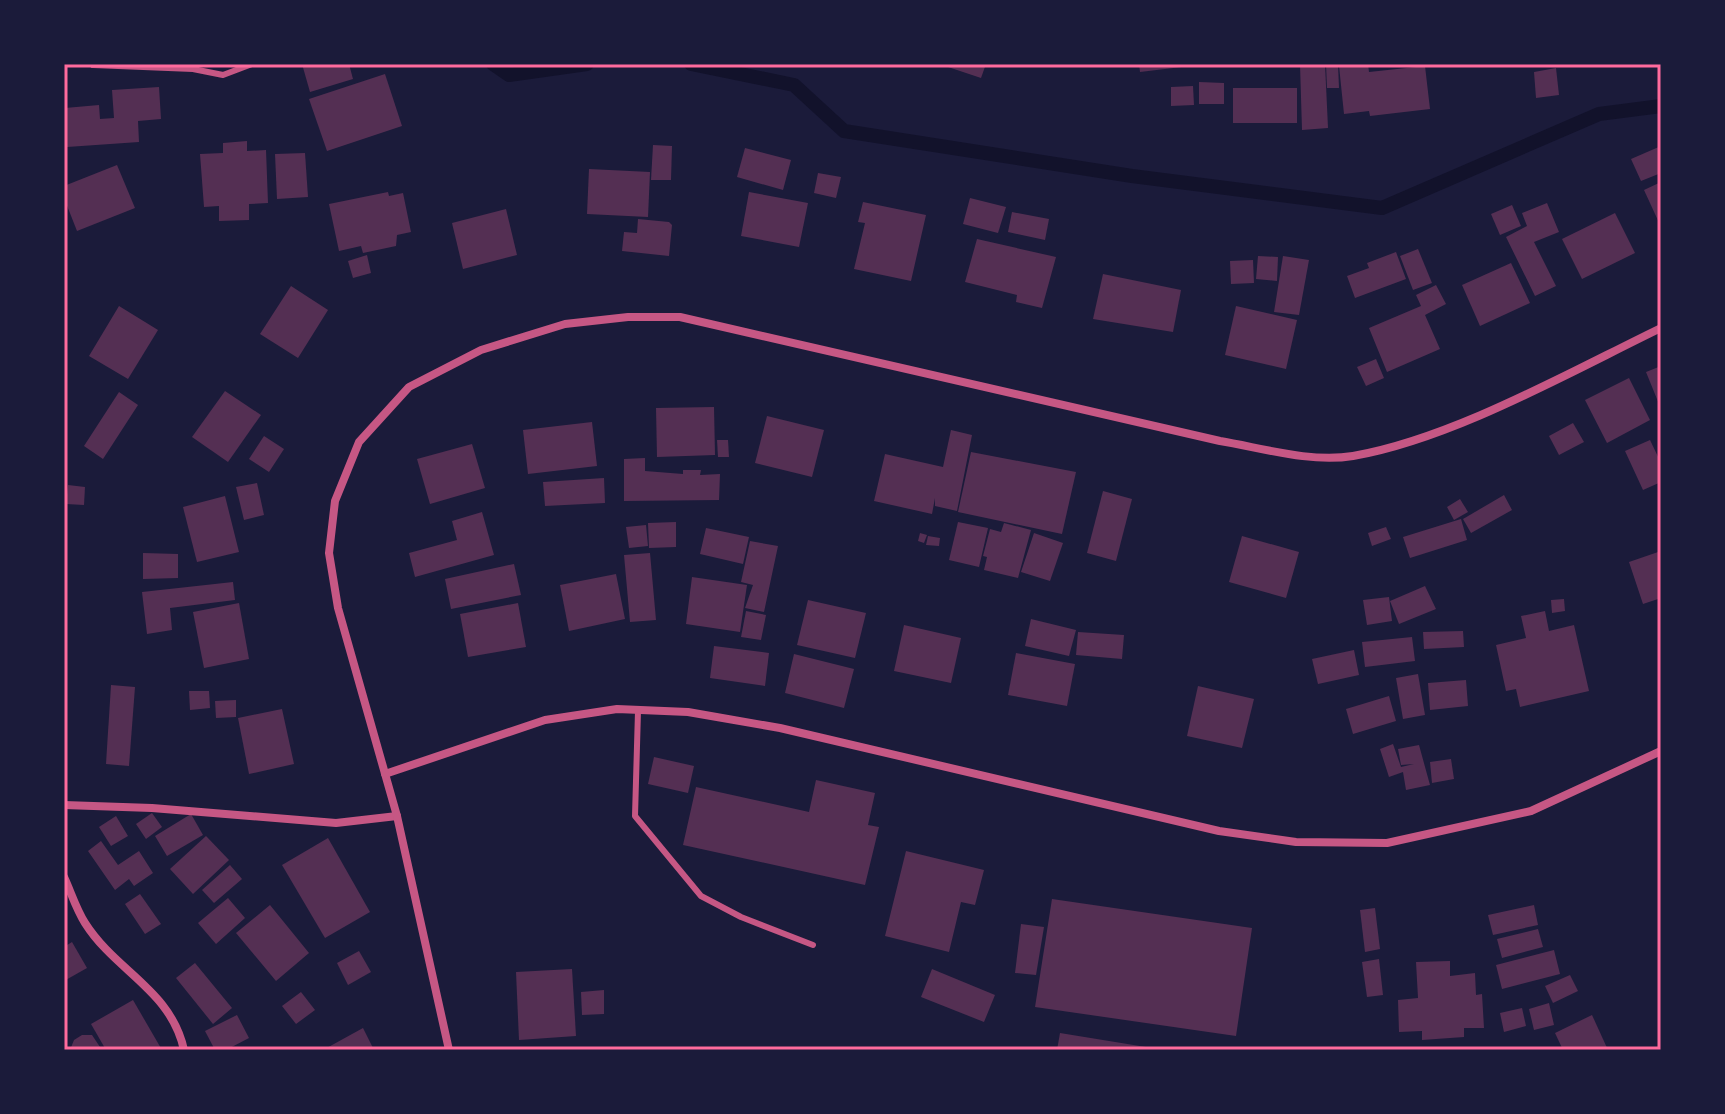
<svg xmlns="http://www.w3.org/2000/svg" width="1725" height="1114" viewBox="0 0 1725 1114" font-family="'Alegreya Sans',sans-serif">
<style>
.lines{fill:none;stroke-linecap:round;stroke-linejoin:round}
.stream{stroke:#12122b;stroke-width:14}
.building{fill:#542f53}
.service{stroke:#c65784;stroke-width:6}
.minor{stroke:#c65784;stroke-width:8}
.neatline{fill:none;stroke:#ff6b9d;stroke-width:3}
</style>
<rect width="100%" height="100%" fill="#1b1b3a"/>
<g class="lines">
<g class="stream">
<path d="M 493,64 L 509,75 L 587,64"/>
<path d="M 691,64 L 794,85 L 844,131 L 1132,176 L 1382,208 L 1599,114 L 1661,106"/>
</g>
</g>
<g class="building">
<path d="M 302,64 L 349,64 L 353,79 L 310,92 Z"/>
<path d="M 949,64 L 986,64 L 981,78 L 948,67 Z"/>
<path d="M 1139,64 L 1190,64 L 1190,66 L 1140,72 Z"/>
<path d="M 1300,64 L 1325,64 L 1328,128 L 1302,130 Z"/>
<path d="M 1326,64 L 1338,64 L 1339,88 L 1327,88 Z"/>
<path d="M 1368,64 L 1369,72 L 1425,66 L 1430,109 L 1370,116 L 1369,111 L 1344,114 L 1339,66 Z"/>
<path d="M 1556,68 L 1559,95 L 1536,98 L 1534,72 Z"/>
<path d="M 385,74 L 402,126 L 327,151 L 309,99 Z"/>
<path d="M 1199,82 L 1224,83 L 1224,104 L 1199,104 Z"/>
<path d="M 1193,86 L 1194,105 L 1171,106 L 1171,87 Z"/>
<path d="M 159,87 L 161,119 L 138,121 L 139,142 L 67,147 L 65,108 L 99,105 L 100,119 L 114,118 L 112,90 Z"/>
<rect x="1233" y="88" width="64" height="35"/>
<path d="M 247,141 L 247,151 L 266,150 L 268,203 L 249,204 L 249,220 L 219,221 L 219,206 L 204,207 L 200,154 L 223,153 L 223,143 Z"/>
<path d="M 653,145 L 672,146 L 671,180 L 651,180 Z"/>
<path d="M 1661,146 L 1661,173 L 1641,181 L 1631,159 Z"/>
<path d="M 745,148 L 791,160 L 783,190 L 737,177 Z"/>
<path d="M 305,153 L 308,197 L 277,199 L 275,154 Z"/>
<path d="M 117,165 L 135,208 L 77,231 L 64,198 L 64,186 Z"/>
<path d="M 589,169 L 650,172 L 648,217 L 587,214 Z"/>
<path d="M 818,173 L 841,177 L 836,198 L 814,193 Z"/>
<path d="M 1661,182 L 1661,227 L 1644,190 Z"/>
<path d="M 388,192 L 389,196 L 403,193 L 411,232 L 397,235 L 396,246 L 363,253 L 361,246 L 339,251 L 329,204 Z"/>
<path d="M 749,192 L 808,203 L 799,247 L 741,236 Z"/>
<path d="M 970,198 L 1006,207 L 998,233 L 963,224 Z"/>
<path d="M 863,202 L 926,215 L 911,281 L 854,269 L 865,223 L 858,222 Z"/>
<path d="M 1547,203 L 1559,232 L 1534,242 L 1556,286 L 1535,296 L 1506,237 L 1527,226 L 1522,213 Z"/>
<path d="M 1512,205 L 1521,226 L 1500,235 L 1491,214 Z"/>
<path d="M 506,209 L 517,255 L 463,269 L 452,223 Z"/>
<path d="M 1012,212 L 1049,219 L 1045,240 L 1008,232 Z"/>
<path d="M 1615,213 L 1635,253 L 1582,279 L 1562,239 Z"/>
<path d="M 638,219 L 669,222 L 672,225 L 669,256 L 622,251 L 624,232 L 637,233 Z"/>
<path d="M 977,239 L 1056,257 L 1042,308 L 1016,302 L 1017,295 L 965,282 Z"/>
<path d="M 1418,249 L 1432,283 L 1413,290 L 1400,256 Z"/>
<path d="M 1396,252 L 1406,279 L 1355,298 L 1347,276 L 1369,268 L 1367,263 Z"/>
<path d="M 367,255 L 371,273 L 353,278 L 348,261 Z"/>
<path d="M 1258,256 L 1278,257 L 1277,281 L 1256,279 Z"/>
<path d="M 1283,256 L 1309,260 L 1299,315 L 1274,312 Z"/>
<path d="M 1253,260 L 1254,283 L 1231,284 L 1230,261 Z"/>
<path d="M 1511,263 L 1530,303 L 1480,326 L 1462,285 Z"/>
<path d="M 1103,274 L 1181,290 L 1173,332 L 1093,319 Z"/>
<path d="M 1436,285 L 1446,304 L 1425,315 L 1440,349 L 1387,372 L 1369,328 L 1421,306 L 1416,295 Z"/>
<path d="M 291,286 L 328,310 L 298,358 L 260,334 Z"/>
<path d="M 119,306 L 158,330 L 128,379 L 89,356 Z"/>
<path d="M 1236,306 L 1297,320 L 1286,369 L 1225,355 Z"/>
<path d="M 1376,359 L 1384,378 L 1366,386 L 1357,367 Z"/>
<path d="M 1661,366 L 1661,409 L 1646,372 Z"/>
<path d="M 1629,378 L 1650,420 L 1607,443 L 1585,400 Z"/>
<path d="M 225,391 L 261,415 L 228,462 L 192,437 Z"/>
<path d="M 119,392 L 138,405 L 103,459 L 84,446 Z"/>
<path d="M 714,407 L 715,455 L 657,457 L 656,408 Z"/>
<path d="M 767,416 L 824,430 L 812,477 L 755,463 Z"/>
<path d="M 592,422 L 597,466 L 528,474 L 523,430 Z"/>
<path d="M 1573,423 L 1584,442 L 1559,455 L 1549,436 Z"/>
<path d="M 951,430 L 972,435 L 957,511 L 935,506 L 935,498 L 932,514 L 874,501 L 885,454 L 943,467 Z"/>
<path d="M 264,436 L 284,449 L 269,472 L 249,459 Z"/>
<path d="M 717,440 L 728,440 L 729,457 L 718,457 Z"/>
<path d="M 1650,440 L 1661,463 L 1661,482 L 1643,490 L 1625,451 Z"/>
<path d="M 472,444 L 485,488 L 430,504 L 417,459 Z"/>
<path d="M 971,452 L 1076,472 L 1062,534 L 958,512 Z"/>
<path d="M 645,458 L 645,471 L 683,474 L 683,470 L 701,470 L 700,475 L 720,474 L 719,500 L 624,501 L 624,459 Z"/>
<path d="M 604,478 L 605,503 L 545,506 L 543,482 Z"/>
<path d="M 257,483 L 264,515 L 244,520 L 236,487 Z"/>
<path d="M 68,485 L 85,487 L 84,505 L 66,504 Z"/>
<path d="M 1103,491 L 1132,499 L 1116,561 L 1087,553 Z"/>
<path d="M 1504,495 L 1512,510 L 1471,533 L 1463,519 Z"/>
<path d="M 225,496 L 239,552 L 197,562 L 183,507 Z"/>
<path d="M 1460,499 L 1468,512 L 1454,520 L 1447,507 Z"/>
<path d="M 482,512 L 494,555 L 415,577 L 409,553 L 457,540 L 452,521 Z"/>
<path d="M 1461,519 L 1467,540 L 1410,558 L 1403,537 Z"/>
<path d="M 676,522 L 676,547 L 649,548 L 648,523 Z"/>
<path d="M 958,522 L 988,528 L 979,567 L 949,560 Z"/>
<path d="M 1004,523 L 1031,530 L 1018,578 L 984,570 L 987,557 L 983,556 L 990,529 L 1001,532 Z"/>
<path d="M 646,525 L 648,546 L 629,548 L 626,527 Z"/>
<path d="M 1386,527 L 1391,539 L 1372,546 L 1368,533 Z"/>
<path d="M 706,528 L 749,537 L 743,564 L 700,554 Z"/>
<path d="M 920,533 L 927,535 L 924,543 L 918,541 Z"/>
<path d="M 1034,533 L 1063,543 L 1050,581 L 1021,572 Z"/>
<path d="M 928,536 L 940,538 L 939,546 L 926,545 Z"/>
<path d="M 1242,536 L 1299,552 L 1286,598 L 1229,582 Z"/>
<path d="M 750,541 L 778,546 L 764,612 L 745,608 L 753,585 L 741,582 Z"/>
<path d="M 1661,551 L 1661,598 L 1643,604 L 1629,562 Z"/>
<path d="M 143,553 L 178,554 L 178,578 L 143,579 Z"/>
<path d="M 650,553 L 656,620 L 630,622 L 624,555 Z"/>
<path d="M 514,564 L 521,595 L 451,609 L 445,579 Z"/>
<path d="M 616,574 L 625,619 L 569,631 L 560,585 Z"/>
<path d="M 692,577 L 747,585 L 740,632 L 686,624 Z"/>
<path d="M 233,582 L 235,600 L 170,608 L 172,630 L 147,634 L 142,592 Z"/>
<path d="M 1425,586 L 1436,609 L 1399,624 L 1390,601 Z"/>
<path d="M 1389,597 L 1392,621 L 1367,625 L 1363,600 Z"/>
<path d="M 1564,599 L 1565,611 L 1552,613 L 1551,600 Z"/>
<path d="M 808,600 L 866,613 L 855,658 L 797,645 Z"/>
<path d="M 239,603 L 249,659 L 204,668 L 193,612 Z"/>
<path d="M 518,603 L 526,647 L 468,657 L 460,614 Z"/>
<path d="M 746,611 L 766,615 L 761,640 L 741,637 Z"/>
<path d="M 1545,611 L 1549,631 L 1574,625 L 1589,691 L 1520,707 L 1516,689 L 1506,691 L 1496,645 L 1526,638 L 1521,616 Z"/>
<path d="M 1031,619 L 1076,630 L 1069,656 L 1025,646 Z"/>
<path d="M 904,625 L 961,638 L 951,683 L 894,671 Z"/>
<path d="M 1463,631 L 1464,647 L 1424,649 L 1423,632 Z"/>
<path d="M 1078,632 L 1124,635 L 1122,659 L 1076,655 Z"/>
<path d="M 1412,637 L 1415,661 L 1365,667 L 1362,642 Z"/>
<path d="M 714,646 L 769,653 L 765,686 L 710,678 Z"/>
<path d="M 1354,650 L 1359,675 L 1318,684 L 1312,659 Z"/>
<path d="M 1016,653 L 1075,664 L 1067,706 L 1008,695 Z"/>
<path d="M 794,654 L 854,669 L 844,708 L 785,693 Z"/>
<path d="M 1418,674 L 1425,715 L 1403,719 L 1396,678 Z"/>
<path d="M 1466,680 L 1468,706 L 1430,710 L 1428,683 Z"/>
<path d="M 111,685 L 135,687 L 129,766 L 106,764 Z"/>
<path d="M 1198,686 L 1254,699 L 1242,748 L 1187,736 Z"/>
<path d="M 189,691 L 209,691 L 210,708 L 190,710 Z"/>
<path d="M 1389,696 L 1396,721 L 1353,734 L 1346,709 Z"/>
<path d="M 236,700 L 236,717 L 216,718 L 215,701 Z"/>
<path d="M 282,709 L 294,764 L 249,774 L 238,718 Z"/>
<path d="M 1393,744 L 1401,767 L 1414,764 L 1401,765 L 1398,749 L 1419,745 L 1430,785 L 1406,790 L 1403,772 L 1389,777 L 1380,749 Z"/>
<path d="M 654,757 L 694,766 L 688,793 L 648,784 Z"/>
<path d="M 1451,759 L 1454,779 L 1432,783 L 1430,762 Z"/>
<path d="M 816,780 L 875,793 L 868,825 L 879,827 L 865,885 L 683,845 L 696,787 L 809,812 Z"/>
<path d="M 152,813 L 162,827 L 146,839 L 136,824 Z"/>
<path d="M 191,814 L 203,835 L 167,856 L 155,836 Z"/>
<path d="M 116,816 L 128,836 L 111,846 L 99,827 Z"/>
<path d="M 206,836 L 229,860 L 193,894 L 170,869 Z"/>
<path d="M 328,838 L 370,912 L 325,938 L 282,865 Z"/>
<path d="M 101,841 L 118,865 L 139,851 L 153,873 L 134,886 L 129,879 L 115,890 L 88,851 Z"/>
<path d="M 906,851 L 984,870 L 975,905 L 961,902 L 949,952 L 885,936 Z"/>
<path d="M 230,865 L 242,879 L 214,903 L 202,890 Z"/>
<path d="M 140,894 L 161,924 L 145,934 L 125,904 Z"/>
<path d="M 228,898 L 245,918 L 216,944 L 198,923 Z"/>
<path d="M 1052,899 L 1252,928 L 1236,1036 L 1035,1007 Z"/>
<path d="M 270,905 L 309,953 L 276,981 L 236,933 Z"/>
<path d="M 1534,905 L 1538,925 L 1493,935 L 1488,915 Z"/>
<path d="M 1375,908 L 1380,949 L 1365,952 L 1360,910 Z"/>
<path d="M 1021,924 L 1044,927 L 1036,975 L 1015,973 Z"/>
<path d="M 1538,929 L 1543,947 L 1502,958 L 1497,939 Z"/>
<path d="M 72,942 L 87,968 L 64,981 L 64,947 Z"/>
<path d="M 1554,950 L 1560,974 L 1502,989 L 1496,965 Z"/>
<path d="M 359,951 L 371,972 L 348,985 L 337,963 Z"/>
<path d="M 1379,959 L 1383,995 L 1367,997 L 1362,962 Z"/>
<path d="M 1450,961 L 1450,976 L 1475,973 L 1476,995 L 1482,994 L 1484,1028 L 1464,1028 L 1464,1037 L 1422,1040 L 1422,1031 L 1399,1032 L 1398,1000 L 1418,998 L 1416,962 Z"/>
<path d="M 195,963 L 232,1008 L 213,1024 L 176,978 Z"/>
<path d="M 572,969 L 576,1036 L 519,1040 L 516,972 Z"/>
<path d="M 932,969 L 995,995 L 984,1022 L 921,997 Z"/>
<path d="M 1570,975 L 1578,991 L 1553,1003 L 1545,986 Z"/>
<path d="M 604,990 L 604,1014 L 582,1015 L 581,992 Z"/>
<path d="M 301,992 L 315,1010 L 296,1024 L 282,1006 Z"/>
<path d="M 133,1000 L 162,1050 L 106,1050 L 91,1024 Z"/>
<path d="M 1549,1003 L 1554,1025 L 1534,1030 L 1529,1009 Z"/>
<path d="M 1522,1008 L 1526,1026 L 1504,1032 L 1500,1013 Z"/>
<path d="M 237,1015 L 249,1038 L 226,1050 L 215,1050 L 205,1031 Z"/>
<path d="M 1592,1015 L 1608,1050 L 1563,1050 L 1555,1033 Z"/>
<path d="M 363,1028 L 374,1050 L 323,1050 Z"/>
<path d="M 1060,1033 L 1152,1048 L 1152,1050 L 1057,1050 Z"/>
<path d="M 82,1035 L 92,1035 L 102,1050 L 70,1050 L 74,1040 Z"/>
</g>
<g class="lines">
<g class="service">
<path d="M 93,65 L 193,69 L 223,75 L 252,64"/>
<path d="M 638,711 L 635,816 L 701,896 L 741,917 L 813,945"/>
</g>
<g class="minor">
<path d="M 385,774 L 545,720 L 617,709 L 688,712 L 780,728 L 1219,831 L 1296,842 L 1387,843 L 1531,811 L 1661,751"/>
<path d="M 64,805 L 152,808 L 336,823 L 397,816"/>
<path d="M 64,877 C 71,892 76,909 85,923 C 116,972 171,990 184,1050"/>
<path d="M 449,1050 L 397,816 L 338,608 L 329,553 L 335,501 L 359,442 L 409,387 L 481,350 L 565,324 L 628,317 L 680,317 L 1220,441 C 1262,448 1310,463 1353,456 C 1452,439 1570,372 1661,328"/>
</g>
</g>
<rect width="1725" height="1114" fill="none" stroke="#1b1b3a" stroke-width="132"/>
<rect x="66" y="66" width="1593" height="982" class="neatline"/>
</svg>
